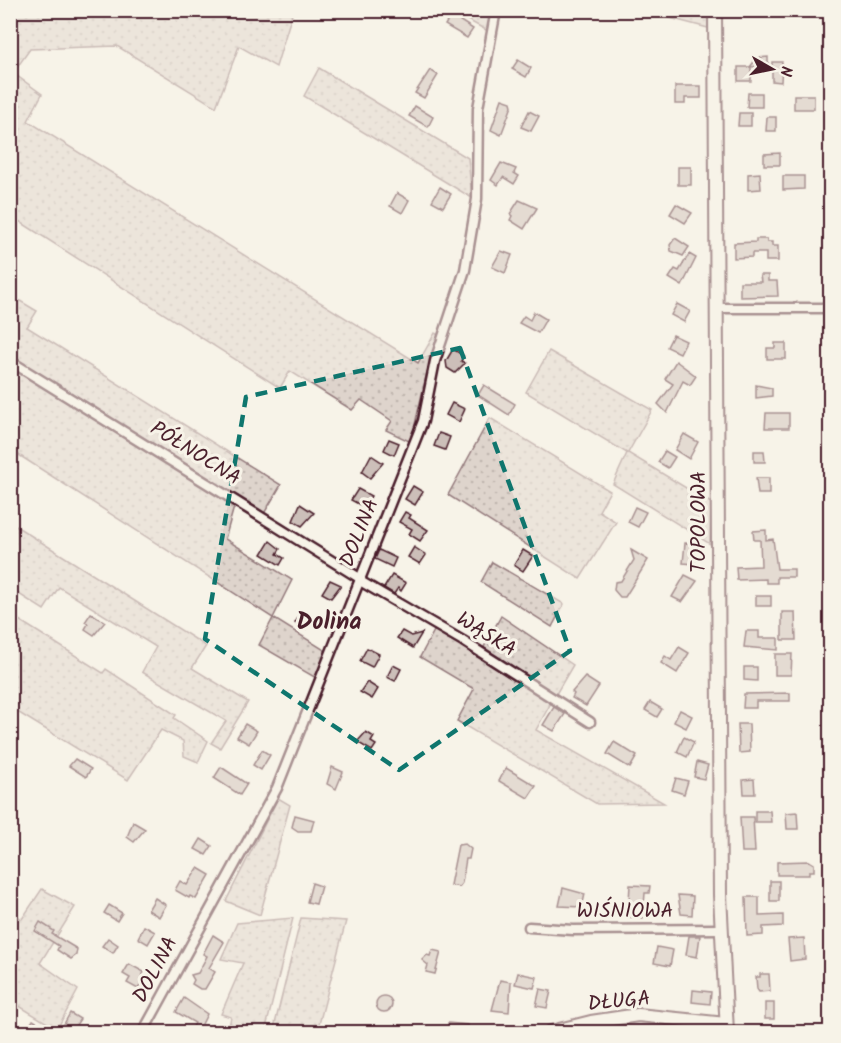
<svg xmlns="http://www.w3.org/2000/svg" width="841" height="1043" viewBox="0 0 841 1043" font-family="Kalam,sans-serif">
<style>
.grass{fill:url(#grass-dots);stroke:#947a7c;stroke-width:1.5}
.building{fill:#ccbfb9;stroke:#4a1f2b;stroke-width:1.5}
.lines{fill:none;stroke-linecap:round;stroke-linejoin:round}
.street-casing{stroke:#4a1f2b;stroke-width:13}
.secondary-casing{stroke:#4a1f2b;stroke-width:16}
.street{stroke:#f7f3e8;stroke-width:8}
.secondary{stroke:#f7f3e8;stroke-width:12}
.marked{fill:none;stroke:#0f766e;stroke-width:4.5;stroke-dasharray:12 8;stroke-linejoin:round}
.labels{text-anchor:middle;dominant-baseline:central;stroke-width:6;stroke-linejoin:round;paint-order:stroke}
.street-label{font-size:21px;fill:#4a1f2b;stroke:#f7f3e8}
.quarter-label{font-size:24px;font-weight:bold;fill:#4a1f2b;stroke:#f7f3e8}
</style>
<defs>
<pattern id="grass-dots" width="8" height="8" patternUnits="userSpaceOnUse" patternTransform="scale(1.5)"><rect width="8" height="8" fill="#ded4cc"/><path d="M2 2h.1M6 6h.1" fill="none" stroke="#c0b6af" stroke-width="1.8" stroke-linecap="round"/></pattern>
</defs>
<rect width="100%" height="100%" fill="#f7f3e8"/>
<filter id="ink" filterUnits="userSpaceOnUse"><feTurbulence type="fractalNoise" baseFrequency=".0167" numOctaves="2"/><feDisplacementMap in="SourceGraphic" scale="12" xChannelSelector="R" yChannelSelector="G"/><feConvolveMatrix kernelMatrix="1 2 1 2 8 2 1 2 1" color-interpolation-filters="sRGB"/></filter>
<g filter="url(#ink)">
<g class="grass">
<path d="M 10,11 L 293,11 L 276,67 L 239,46 L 216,107 L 117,46 L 30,49 L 13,73 L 42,94 L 28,121 L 418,363 L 435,333 L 440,336 L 427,372 L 411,442 L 386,430 L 392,421 L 361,400 L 352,410 L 290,371 L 280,388 L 11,216 Z"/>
<path d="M 451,11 L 492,11 L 488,31 Z"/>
<path d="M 643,11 L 708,11 L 708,28 Z"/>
<path d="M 319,68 L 468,158 L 472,198 L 304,96 Z"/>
<path d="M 10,295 L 37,311 L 27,327 L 281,485 L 259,522 L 234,507 L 225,539 L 292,580 L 273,618 L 326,651 L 316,678 L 259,645 L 273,618 L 11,450 Z"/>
<path d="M 549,351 L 652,410 L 628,453 L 711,503 L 710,544 L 613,484 L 627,453 L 526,392 Z"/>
<path d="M 490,418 L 610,491 L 599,511 L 616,522 L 580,579 L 448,495 Z"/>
<path d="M 11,523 L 206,646 L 192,668 L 248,702 L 220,748 L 211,743 L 226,721 L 142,672 L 156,647 L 59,587 L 44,610 L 11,589 Z"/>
<path d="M 492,562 L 564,604 L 552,627 L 481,582 Z"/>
<path d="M 11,615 L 103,673 L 106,669 L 176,715 L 174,718 L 208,741 L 198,762 L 184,756 L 183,741 L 161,730 L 128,780 L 11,708 Z"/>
<path d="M 501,616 L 573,665 L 556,694 L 483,649 Z"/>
<path d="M 435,629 L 552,701 L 536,730 L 664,803 L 597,804 L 457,721 L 474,689 L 420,657 Z"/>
<path d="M 278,798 L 290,805 L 260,915 L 226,901 Z"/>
<path d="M 42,889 L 75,907 L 40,963 L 78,990 L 57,1029 L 11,1001 L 11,937 L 16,928 L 11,924 L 10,912 L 22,919 Z"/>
<path d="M 293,918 L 265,1032 L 228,1032 L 231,1017 L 221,1014 L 243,963 L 221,959 L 237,923 Z"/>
<path d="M 301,918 L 346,921 L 317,1032 L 290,1032 L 274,1028 Z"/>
</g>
<g class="building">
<path d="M 451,15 L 473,29 L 467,38 L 445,25 Z"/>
<path d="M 768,57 L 768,66 L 750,67 L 757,58 Z"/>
<path d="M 518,60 L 531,68 L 526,77 L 512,69 Z"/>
<path d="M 772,62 L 782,62 L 781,82 L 772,81 Z"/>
<rect x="738" y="67" width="13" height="14"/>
<path d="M 430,70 L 438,75 L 424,98 L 415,93 Z"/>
<path d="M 675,86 L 701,86 L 701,98 L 685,98 L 685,104 L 675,104 Z"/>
<path d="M 748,93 L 762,93 L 762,107 L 747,107 Z"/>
<rect x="794" y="95" width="20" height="14"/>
<path d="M 502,99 L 511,102 L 512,106 L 501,135 L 491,130 Z"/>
<path d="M 415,106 L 433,117 L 428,127 L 409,116 Z"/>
<path d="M 529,111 L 539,116 L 531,131 L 521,127 Z"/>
<path d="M 739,113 L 751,113 L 751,126 L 738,126 Z"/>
<path d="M 767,117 L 776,117 L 776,131 L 766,131 Z"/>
<path d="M 780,153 L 780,165 L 764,165 L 764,154 Z"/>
<path d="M 501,163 L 516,169 L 514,173 L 519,176 L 514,184 L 503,177 L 498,185 L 491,180 Z"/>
<rect x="678" y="167" width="13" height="18"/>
<path d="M 760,173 L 761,189 L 748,190 L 748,174 Z"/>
<path d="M 783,176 L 804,176 L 804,189 L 783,190 Z"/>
<path d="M 440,187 L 451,194 L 443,207 L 432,201 Z"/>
<path d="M 397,193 L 409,200 L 402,213 L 390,206 Z"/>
<path d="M 519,200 L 537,208 L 524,229 L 510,220 L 512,216 L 510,214 Z"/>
<path d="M 676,204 L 692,213 L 685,223 L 670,214 Z"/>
<path d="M 675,238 L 689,247 L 683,256 L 671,251 L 670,245 Z"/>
<path d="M 756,239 L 767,239 L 767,242 L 772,242 L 772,246 L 778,246 L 778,261 L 766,261 L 766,253 L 752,253 L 752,257 L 734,258 L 734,243 L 756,242 Z"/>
<path d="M 501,251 L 512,255 L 505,273 L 492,267 Z"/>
<path d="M 689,254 L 696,258 L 682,286 L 669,278 L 675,269 L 679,271 Z"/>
<path d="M 760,275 L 768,275 L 768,281 L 777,281 L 778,296 L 740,297 L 740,282 L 761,282 Z"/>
<path d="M 677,304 L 690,311 L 684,322 L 671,315 Z"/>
<path d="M 534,312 L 546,319 L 538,333 L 519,323 L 524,316 L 530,320 Z"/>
<path d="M 673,335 L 686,341 L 680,353 L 667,347 Z"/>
<path d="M 775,343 L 786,343 L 786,359 L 767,359 L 767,348 L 775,348 Z"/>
<path d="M 453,349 L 464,356 L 461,361 L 465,363 L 455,373 L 447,368 L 446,361 Z"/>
<path d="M 676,361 L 696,376 L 690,385 L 683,381 L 667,413 L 658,404 L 673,384 L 665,379 Z"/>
<path d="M 484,385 L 515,404 L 509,415 L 478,395 Z"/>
<path d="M 756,385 L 772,388 L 772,396 L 756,398 Z"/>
<path d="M 452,403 L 465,409 L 459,422 L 446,415 Z"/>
<path d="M 766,413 L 789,413 L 789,428 L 765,428 Z"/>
<path d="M 439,433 L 450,437 L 445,450 L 434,446 Z"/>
<path d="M 684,434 L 698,442 L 689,459 L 675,450 Z"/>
<path d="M 389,439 L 399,443 L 394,455 L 384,450 Z"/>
<path d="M 665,451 L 675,457 L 668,468 L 658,462 Z"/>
<path d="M 754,451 L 764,451 L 765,462 L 754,462 Z"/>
<path d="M 371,455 L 383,463 L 370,478 L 362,472 Z"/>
<path d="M 756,478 L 769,478 L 769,494 L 758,494 Z"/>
<path d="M 413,486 L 423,492 L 415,505 L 405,499 Z"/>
<path d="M 358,489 L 371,496 L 364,507 L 351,500 Z"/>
<path d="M 300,504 L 314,513 L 302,526 L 293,521 Z"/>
<path d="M 635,507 L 646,512 L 638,527 L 628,522 Z"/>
<path d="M 405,512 L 411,515 L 409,518 L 428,530 L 420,541 L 409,534 L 412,529 L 399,522 Z"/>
<path d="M 766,530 L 766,540 L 773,539 L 777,569 L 794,569 L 794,577 L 777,577 L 777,583 L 766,583 L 766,579 L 737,580 L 736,567 L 761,566 L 760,540 L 754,540 L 753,531 Z"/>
<path d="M 270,541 L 280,549 L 277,554 L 284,558 L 280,565 L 262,554 Z"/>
<path d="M 685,543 L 696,544 L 695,564 L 683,563 Z"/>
<path d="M 414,547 L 426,555 L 420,564 L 408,557 Z"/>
<path d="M 379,550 L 396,558 L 392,567 L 375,559 Z"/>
<path d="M 523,550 L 533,556 L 523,571 L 514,565 Z"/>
<path d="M 631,550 L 648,560 L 625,597 L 620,597 L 614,590 L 615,582 L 621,581 L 634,560 Z"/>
<path d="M 392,575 L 406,583 L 401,591 L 398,588 L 394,594 L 384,588 Z"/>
<path d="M 685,575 L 697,581 L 682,602 L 672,597 Z"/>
<path d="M 330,580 L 341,585 L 331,598 L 322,593 Z"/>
<rect x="756" y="596" width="15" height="10"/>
<path d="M 782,612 L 795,612 L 796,640 L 782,640 Z"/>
<path d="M 91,613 L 105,622 L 94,635 L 85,629 L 88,624 L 85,622 Z"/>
<path d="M 301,613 L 311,619 L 305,630 L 295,623 Z"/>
<path d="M 402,631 L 411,636 L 422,633 L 413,648 L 397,638 Z"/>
<path d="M 746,631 L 759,631 L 759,638 L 778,638 L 778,650 L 744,647 Z"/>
<path d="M 679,647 L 689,653 L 677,673 L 661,663 L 665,656 L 671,660 Z"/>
<path d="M 367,648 L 379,654 L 372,667 L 360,661 Z"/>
<path d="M 775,654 L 792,654 L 791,675 L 775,675 Z"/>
<path d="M 393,665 L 401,669 L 395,681 L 387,677 Z"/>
<path d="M 744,667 L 757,667 L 757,681 L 744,680 Z"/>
<path d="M 585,677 L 599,686 L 586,706 L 572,698 L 574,694 L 572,692 Z"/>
<path d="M 367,682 L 378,689 L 372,699 L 360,692 Z"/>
<path d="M 790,693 L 790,701 L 756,701 L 756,708 L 743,708 L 744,694 Z"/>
<path d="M 650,702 L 662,709 L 657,717 L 645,710 Z"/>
<path d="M 554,707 L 565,714 L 554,731 L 543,725 Z"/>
<path d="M 680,710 L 692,716 L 686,728 L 674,722 Z"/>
<path d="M 245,724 L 257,731 L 249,744 L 237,737 Z"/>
<path d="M 738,724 L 749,724 L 750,752 L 739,753 Z"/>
<path d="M 366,732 L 374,737 L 371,742 L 376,745 L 372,751 L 357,742 Z"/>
<path d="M 684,737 L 694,742 L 687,757 L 677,752 Z"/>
<path d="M 614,742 L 637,756 L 630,768 L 607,754 Z"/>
<path d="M 262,750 L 270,755 L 261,770 L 253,765 Z"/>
<path d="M 75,759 L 91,769 L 86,777 L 69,766 Z"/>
<path d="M 697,762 L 708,765 L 704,779 L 694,777 Z"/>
<path d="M 221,767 L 247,784 L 240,795 L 214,778 Z"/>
<path d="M 332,767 L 343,772 L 336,789 L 327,784 Z"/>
<path d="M 506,768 L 536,786 L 528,798 L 499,781 Z"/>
<path d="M 676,778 L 688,781 L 684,794 L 672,790 Z"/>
<path d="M 754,779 L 755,794 L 744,794 L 743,780 Z"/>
<path d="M 755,811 L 770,811 L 771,822 L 755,822 Z"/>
<path d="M 797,812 L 798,829 L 787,829 L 786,813 Z"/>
<path d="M 295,815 L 314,820 L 311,831 L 298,831 L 292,827 Z"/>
<path d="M 740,817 L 753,817 L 755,852 L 742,852 Z"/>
<path d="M 133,822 L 145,829 L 134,842 L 127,837 Z"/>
<path d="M 201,839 L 212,846 L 206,855 L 195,849 Z"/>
<path d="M 465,844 L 471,849 L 469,859 L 466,859 L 462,883 L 459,887 L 450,885 L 458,845 Z"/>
<path d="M 809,861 L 814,864 L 814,871 L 809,871 L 809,875 L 777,875 L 777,862 Z"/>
<path d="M 198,868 L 210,875 L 196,899 L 190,896 L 189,898 L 175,890 L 180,881 L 187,885 Z"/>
<rect x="770" y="881" width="9" height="20"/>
<path d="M 312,883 L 321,886 L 316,904 L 307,902 Z"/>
<path d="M 630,885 L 650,886 L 649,893 L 645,893 L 643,918 L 628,917 Z"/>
<path d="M 563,888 L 585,894 L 582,907 L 559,906 Z"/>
<path d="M 678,895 L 693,896 L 692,915 L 681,914 Z"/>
<path d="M 746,897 L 759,897 L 759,916 L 783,915 L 783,926 L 763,927 L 763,935 L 747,936 Z"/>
<path d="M 155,898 L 166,905 L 159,917 L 148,910 Z"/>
<path d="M 109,905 L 122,913 L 117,921 L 104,913 Z"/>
<path d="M 40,922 L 54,931 L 52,934 L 77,949 L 76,955 L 71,959 L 57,950 L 59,946 L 35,931 Z"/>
<path d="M 144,926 L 155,932 L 148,944 L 138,938 Z"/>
<path d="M 213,935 L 224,942 L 209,968 L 215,972 L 205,989 L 200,989 L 192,984 L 194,980 L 191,975 L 198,973 L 207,956 L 203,954 Z"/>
<path d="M 689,936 L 700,936 L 697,957 L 686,955 Z"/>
<path d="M 108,938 L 118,945 L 113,953 L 102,946 Z"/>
<path d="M 804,938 L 805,959 L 790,961 L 788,939 Z"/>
<path d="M 657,947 L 673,950 L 670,966 L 654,963 Z"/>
<path d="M 432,950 L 441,952 L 435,974 L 426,972 L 428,965 L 422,960 L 427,955 L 430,956 Z"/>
<path d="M 129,964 L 144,972 L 142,976 L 145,977 L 138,989 L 127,983 L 130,978 L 123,974 Z"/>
<path d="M 518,973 L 537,977 L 534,988 L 515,984 Z"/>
<path d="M 760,974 L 769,974 L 770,991 L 759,992 L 757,989 L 756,977 L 760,977 Z"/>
<path d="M 500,980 L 511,982 L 509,1012 L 492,1010 Z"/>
<path d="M 540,989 L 551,991 L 547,1008 L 536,1006 Z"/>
<path d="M 693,990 L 711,992 L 710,1004 L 692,1002 Z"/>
<circle cx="384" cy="1004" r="8"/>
<path d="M 184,998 L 207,1014 L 198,1032 L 190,1032 L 195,1023 L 176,1012 Z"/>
<rect x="765" y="1003" width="9" height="16"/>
<path d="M 70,1013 L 80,1019 L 72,1031 L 63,1026 Z"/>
<path d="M 33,1020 L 53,1032 L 32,1032 L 27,1030 Z"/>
<path d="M 448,1023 L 468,1025 L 468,1032 L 447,1032 Z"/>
</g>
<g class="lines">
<g class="street-casing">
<g id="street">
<path d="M 717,308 L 830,308"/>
<path d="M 10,361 L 361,579"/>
<path d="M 360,581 L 463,641 L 590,722"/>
<path d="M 529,927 L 573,930 L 721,929"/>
<path d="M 143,1032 L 277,788 L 423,421 L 435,361 L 465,270 L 477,199 L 478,108 L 496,10"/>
</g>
</g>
<g class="secondary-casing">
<g id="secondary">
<path d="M 715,10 L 720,895 L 727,1032"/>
<path d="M 551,1032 L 591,1022 L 638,1015 L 726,1024"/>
</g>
</g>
<use href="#street" class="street"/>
<use href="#secondary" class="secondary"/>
</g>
</g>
<path d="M0 0H841V1043H0ZM 460,348 L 570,651 L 399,770 L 205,639 L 246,397 Z" fill="#f7f3e8" fill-opacity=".55" fill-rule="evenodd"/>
<path class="marked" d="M 460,348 L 570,651 L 399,770 L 205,639 L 246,397 Z"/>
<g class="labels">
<g class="street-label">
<text transform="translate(195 454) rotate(32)">PÓŁNOCNA</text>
<text transform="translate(699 522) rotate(-90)">TOPOLOWA</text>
<text transform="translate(360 533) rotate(-68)">DOLINA</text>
<text transform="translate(486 635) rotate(32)">WĄSKA</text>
<text x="625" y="911">WIŚNIOWA</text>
<text transform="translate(156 970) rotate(-62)">DOLINA</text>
<text transform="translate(619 1002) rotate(-5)">DŁUGA</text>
</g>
<g class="quarter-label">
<text x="329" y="622">Dolina</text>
</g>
</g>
<rect width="841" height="1043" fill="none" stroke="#f7f3e8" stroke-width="36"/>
<rect x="18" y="18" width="805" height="1007" fill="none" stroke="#4a1f2b" stroke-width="2" filter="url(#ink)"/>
<g transform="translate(772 69) rotate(99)" stroke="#f7f3e8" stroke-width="4.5" paint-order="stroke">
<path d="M0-4.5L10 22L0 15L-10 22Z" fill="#4a1f2b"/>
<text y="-9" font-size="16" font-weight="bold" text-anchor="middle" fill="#4a1f2b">N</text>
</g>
</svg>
